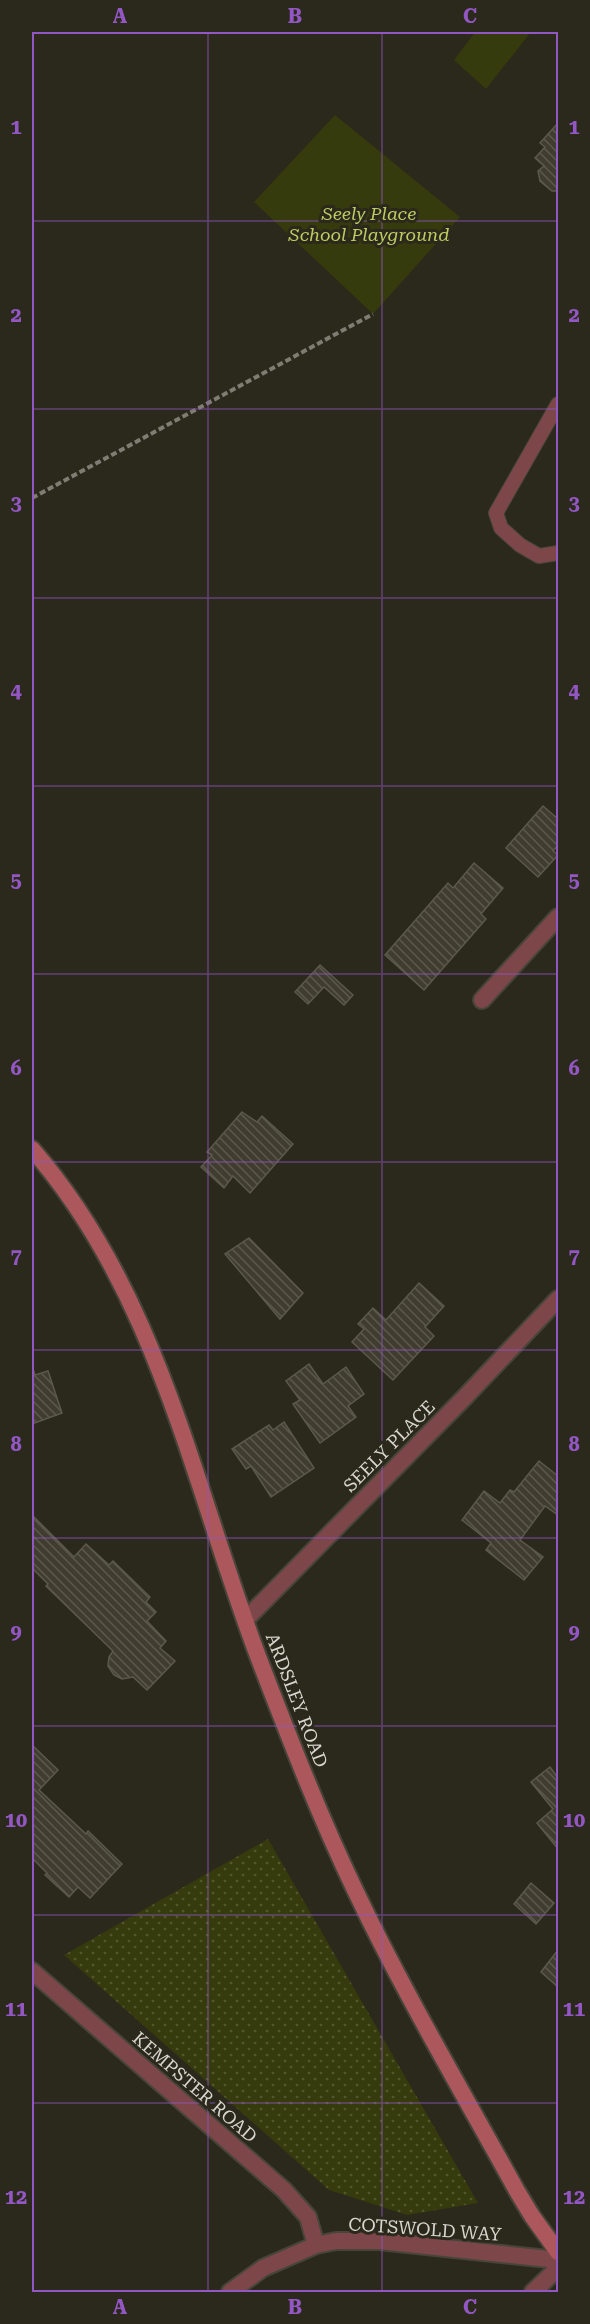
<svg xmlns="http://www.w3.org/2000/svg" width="590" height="2324" viewBox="0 0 590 2324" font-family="'Roboto Serif',serif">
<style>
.grass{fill:url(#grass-dots)}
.park{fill:#353b0c}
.building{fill:url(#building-back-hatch);stroke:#5c594b;stroke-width:1.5}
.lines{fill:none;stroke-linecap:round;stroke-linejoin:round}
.service-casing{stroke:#474439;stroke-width:16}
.minor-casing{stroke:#474439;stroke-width:20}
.tertiary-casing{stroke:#474439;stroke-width:20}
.secondary-casing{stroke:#474439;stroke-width:20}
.path{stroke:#7f7d73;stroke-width:4;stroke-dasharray:6 3;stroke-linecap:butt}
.service{stroke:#7d474a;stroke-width:14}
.minor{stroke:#7d474a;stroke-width:16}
.tertiary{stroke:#7d474a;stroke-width:16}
.secondary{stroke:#ac575c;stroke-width:16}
.grid{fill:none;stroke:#9257c3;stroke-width:1.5;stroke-opacity:0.55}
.labels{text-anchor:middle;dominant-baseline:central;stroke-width:6;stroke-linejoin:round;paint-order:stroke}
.park-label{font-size:18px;font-style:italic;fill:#bccd61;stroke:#2b281c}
.street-label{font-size:18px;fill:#d8d7cf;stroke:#2b281c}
.neatline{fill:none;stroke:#9257c3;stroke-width:2}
.grid-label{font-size:20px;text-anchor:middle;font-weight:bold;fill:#9257c3}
</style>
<defs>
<pattern id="grass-dots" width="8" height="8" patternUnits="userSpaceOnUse" patternTransform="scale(1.5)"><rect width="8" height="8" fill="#353b0c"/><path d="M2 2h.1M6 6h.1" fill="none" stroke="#52572e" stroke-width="1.8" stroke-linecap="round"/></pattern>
<pattern id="building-back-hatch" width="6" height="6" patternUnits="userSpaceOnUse" patternTransform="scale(1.5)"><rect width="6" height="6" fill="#403d30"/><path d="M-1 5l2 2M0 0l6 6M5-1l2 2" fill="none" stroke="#5b584d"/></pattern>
</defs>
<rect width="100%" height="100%" fill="#2b281c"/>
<path class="grass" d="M 268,1839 L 478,2203 L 407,2215 L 329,2190 L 64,1955 Z"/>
<g class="park">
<path d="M 475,32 L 531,32 L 486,89 L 454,60 Z"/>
<path d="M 335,115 L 460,217 L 373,314 L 254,202 Z"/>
</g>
<g class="building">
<path d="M 558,123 L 558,191 L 552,191 L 540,181 L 538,171 L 544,166 L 535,158 L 545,147 L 540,143 Z"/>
<path d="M 543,806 L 558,819 L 558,845 L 553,851 L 558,855 L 538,877 L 506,848 Z"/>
<path d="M 474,863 L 503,888 L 481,914 L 486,919 L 424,990 L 385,955 L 448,883 L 453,888 Z"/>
<path d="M 320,965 L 353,995 L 344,1005 L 324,987 L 308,1004 L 295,992 Z"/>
<path d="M 242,1112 L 257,1122 L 262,1116 L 293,1144 L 250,1193 L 233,1176 L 224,1188 L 201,1167 L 212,1155 L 207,1152 Z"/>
<path d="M 249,1238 L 303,1293 L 280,1319 L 225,1254 Z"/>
<path d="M 419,1283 L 444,1306 L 425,1327 L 434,1336 L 393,1380 L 352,1342 L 364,1329 L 358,1324 L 373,1308 L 386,1320 Z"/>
<path d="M 309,1364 L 323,1384 L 346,1367 L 364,1394 L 348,1406 L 356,1417 L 320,1443 L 293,1404 L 300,1400 L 286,1381 Z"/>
<path d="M 32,1366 L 35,1375 L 48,1371 L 62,1413 L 32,1424 Z"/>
<path d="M 284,1422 L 314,1468 L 271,1497 L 251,1466 L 246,1469 L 232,1449 L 269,1425 L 273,1430 Z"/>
<path d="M 539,1461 L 558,1476 L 558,1515 L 545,1506 L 520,1540 L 543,1557 L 524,1580 L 486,1550 L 491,1543 L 462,1520 L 484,1491 L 500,1503 L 510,1490 L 514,1492 Z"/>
<path d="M 32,1515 L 74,1557 L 86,1544 L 109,1565 L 113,1561 L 150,1597 L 146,1602 L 156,1612 L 147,1621 L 166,1641 L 160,1648 L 175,1661 L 147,1690 L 133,1677 L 122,1679 L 114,1675 L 108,1666 L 109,1657 L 113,1651 L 46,1586 L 48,1584 L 32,1568 Z"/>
<path d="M 32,1745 L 58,1770 L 39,1790 L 86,1834 L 88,1831 L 122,1864 L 90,1898 L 78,1887 L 69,1897 L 45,1875 L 47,1873 L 32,1858 Z"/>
<path d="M 550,1767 L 558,1778 L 558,1849 L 537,1823 L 553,1809 L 531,1782 Z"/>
<path d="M 531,1883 L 554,1903 L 536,1924 L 514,1904 Z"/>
<path d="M 558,1950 L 558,1987 L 541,1972 Z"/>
</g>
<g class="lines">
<g class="service-casing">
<path id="service" d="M 558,404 L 496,513 L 501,528 L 520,545 L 539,556 L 558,553"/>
</g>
<g class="minor-casing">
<g id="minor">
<path d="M 482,1000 L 558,917"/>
<path d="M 246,1619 L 465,1397 L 558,1299"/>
<path d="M 32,1971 L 284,2190 L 308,2217 L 316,2245"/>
<path d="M 230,2292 L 263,2268 L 316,2245 L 336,2241 L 379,2241 L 558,2260"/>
</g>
</g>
<g class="tertiary-casing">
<path id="tertiary" d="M 533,2292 L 558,2268"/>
</g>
<g class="secondary-casing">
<path id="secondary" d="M 32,1149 C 158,1293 193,1485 259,1659 C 289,1737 319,1815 355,1890 C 404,1993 462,2091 517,2191 L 532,2216 L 558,2252"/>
</g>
<path class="path" d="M 32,498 L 373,314"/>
<use href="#service" class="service"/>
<use href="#minor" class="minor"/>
<use href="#tertiary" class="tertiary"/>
<use href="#secondary" class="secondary"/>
</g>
<path class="grid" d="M 208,32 L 208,2292M 382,32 L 382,2292M 32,221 L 558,221M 32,409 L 558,409M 32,598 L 558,598M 32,786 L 558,786M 32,974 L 558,974M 32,1162 L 558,1162M 32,1350 L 558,1350M 32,1538 L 558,1538M 32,1726 L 558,1726M 32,1915 L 558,1915M 32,2103 L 558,2103"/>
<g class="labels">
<g class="park-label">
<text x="369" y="213">Seely Place<tspan x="369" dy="21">School Playground</tspan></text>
</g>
<g class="street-label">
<text transform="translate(389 1446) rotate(-45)">SEELY PLACE</text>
<text transform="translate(297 1700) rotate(69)">ARDSLEY ROAD</text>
<text transform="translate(195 2087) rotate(41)">KEMPSTER ROAD</text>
<text transform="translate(425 2229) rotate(4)">COTSWOLD WAY</text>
</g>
</g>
<rect width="590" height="2324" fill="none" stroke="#2b281c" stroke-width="66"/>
<rect x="33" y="33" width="524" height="2258" class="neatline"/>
<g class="grid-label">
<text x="120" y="23">A</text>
<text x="295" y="23">B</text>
<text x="470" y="23">C</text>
<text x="16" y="134">1</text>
<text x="574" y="134">1</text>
<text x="16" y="322">2</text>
<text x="574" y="322">2</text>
<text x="16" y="510">3</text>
<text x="574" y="510">3</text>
<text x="16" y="698">4</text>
<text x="574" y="698">4</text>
<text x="16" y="887">5</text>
<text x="574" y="887">5</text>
<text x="16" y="1075">6</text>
<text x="574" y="1075">6</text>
<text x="16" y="1263">7</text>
<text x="574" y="1263">7</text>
<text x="16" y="1451">8</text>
<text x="574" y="1451">8</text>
<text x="16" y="1639">9</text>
<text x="574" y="1639">9</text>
<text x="16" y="1827">10</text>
<text x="574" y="1827">10</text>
<text x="16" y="2016">11</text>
<text x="574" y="2016">11</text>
<text x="16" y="2204">12</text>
<text x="574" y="2204">12</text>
<text x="120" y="2314">A</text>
<text x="295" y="2314">B</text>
<text x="470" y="2314">C</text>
</g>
</svg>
